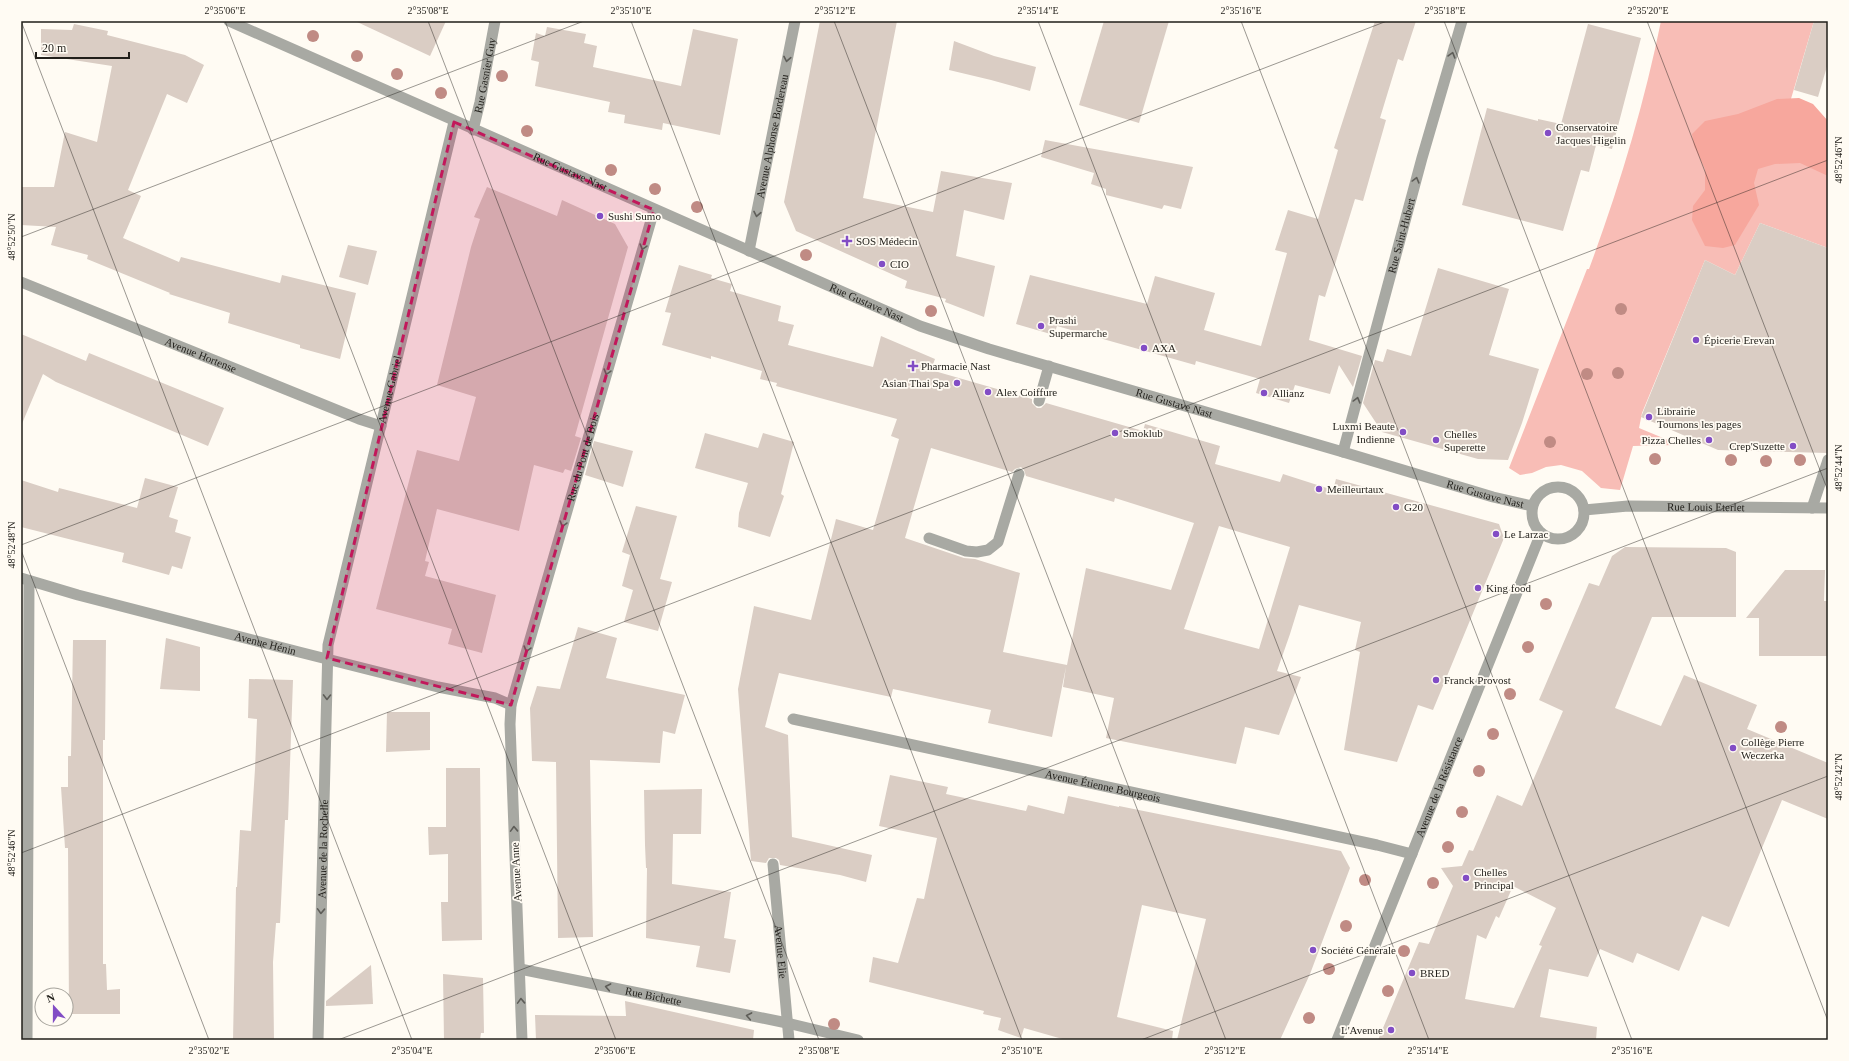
<svg xmlns="http://www.w3.org/2000/svg" width="1849" height="1061" viewBox="0 0 1849 1061" font-family="Georgia,serif">
<style>
.green{fill:#f8bdb6}
.forest{fill:#f7a79d}
.building{fill:#dacdc4;fill-rule:evenodd}
.lines{fill:none;stroke-linecap:round;stroke-linejoin:round}
.service{stroke:#a8a9a3;stroke-width:11}
.minor{stroke:#a8a9a3;stroke-width:11}
.tertiary{stroke:#a8a9a3;stroke-width:11}
.tree{fill:#c08b84}
.oneway{stroke:#5e5d58}
.marked{fill:#c2185b;fill-opacity:0.2;stroke:#c2185b;stroke-width:3;stroke-dasharray:8 5;stroke-linejoin:round}
.ticks{fill:none;stroke:#211f1a;stroke-width:1;stroke-opacity:0.45}
.poi-dot{fill:#824dc5;stroke:#fffbf3;stroke-width:1.5}
.labels{text-anchor:middle;dominant-baseline:central;stroke-width:3.5;stroke-linejoin:round;paint-order:stroke}
.street-label{font-size:11px;fill:#211f1a;stroke:#fffbf3}
.poi-label{font-size:11px;fill:#211f1a;stroke:#fffbf3;text-anchor:start}
.neatline{fill:none;stroke:#211f1a;stroke-width:1.5}
.ticks-label{font-size:10px;text-anchor:middle;fill:#211f1a}
</style>
<rect width="100%" height="100%" fill="#fffbf3"/>
<path class="green" d="M 1661,21 L 1814,21 L 1780,136 L 1828,146 L 1828,248 L 1760,223 L 1735,275 L 1705,260 L 1642,413 L 1639,428 L 1675,443 L 1676,445 L 1633,446 L 1620,490 L 1601,488 L 1582,471 L 1561,465 L 1546,467 L 1532,473 L 1520,475 L 1509,468 L 1587,269 L 1589,269 C 1619,188 1644,105 1661,21 Z"/>
<path class="forest" d="M 1799,98 L 1813,104 L 1828,121 L 1828,176 L 1800,163 L 1775,164 L 1758,169 L 1754,183 L 1759,205 L 1735,245 L 1723,248 L 1705,246 L 1692,220 L 1693,206 L 1705,190 L 1705,169 L 1694,146 L 1692,134 L 1705,121 L 1738,114 L 1777,99 Z"/>
<g class="building">
<path d="M 355,21 L 446,21 L 430,56 Z"/>
<path d="M 820,21 L 897,21 L 863,198 L 933,212 L 941,171 L 1012,183 L 1004,220 L 964,210 L 956,256 L 995,266 L 984,317 L 945,302 L 946,299 L 905,288 L 907,281 L 796,231 L 784,202 Z"/>
<path d="M 1104,21 L 1169,21 L 1139,123 L 1079,105 Z"/>
<path d="M 1375,21 L 1416,21 L 1403,61 L 1398,59 L 1380,118 L 1386,120 L 1363,201 L 1355,199 L 1325,297 L 1319,295 L 1309,340 L 1362,356 L 1353,387 L 1339,365 L 1330,394 L 1295,385 L 1289,403 L 1256,393 L 1260,379 L 1196,361 L 1195,365 L 1057,326 L 1054,335 L 1016,324 L 1030,275 L 1147,304 L 1155,276 L 1215,293 L 1204,330 L 1261,346 L 1287,253 L 1275,250 L 1288,210 L 1318,219 L 1338,150 L 1334,148 Z"/>
<path d="M 1814,21 L 1828,21 L 1828,63 L 1818,97 L 1794,90 Z"/>
<path d="M 74,24 L 108,31 L 107,35 L 185,55 L 204,65 L 187,103 L 167,94 L 128,190 L 141,196 L 123,238 L 179,262 L 181,257 L 280,283 L 282,275 L 356,293 L 340,359 L 300,348 L 300,345 L 228,323 L 230,313 L 169,294 L 170,293 L 87,259 L 88,255 L 51,245 L 56,227 L 21,225 L 21,187 L 54,187 L 65,132 L 97,142 L 112,66 L 41,55 L 41,29 L 72,30 Z"/>
<path d="M 1588,24 L 1641,38 L 1612,149 L 1596,145 L 1589,172 L 1581,170 L 1563,231 L 1462,205 L 1487,108 L 1538,121 L 1538,119 L 1561,124 Z"/>
<path d="M 547,27 L 586,34 L 584,43 L 597,46 L 593,67 L 681,86 L 693,29 L 738,39 L 720,135 L 663,123 L 662,130 L 624,123 L 625,115 L 608,112 L 610,102 L 535,86 L 539,62 L 531,60 L 536,33 L 545,36 Z"/>
<path d="M 954,41 L 994,56 L 1036,67 L 1030,91 L 991,80 L 949,70 Z"/>
<path d="M 1045,140 L 1193,167 L 1181,209 L 1164,205 L 1162,209 L 1106,195 L 1106,189 L 1091,184 L 1094,173 L 1041,157 Z"/>
<path d="M 487,187 L 557,216 L 562,200 L 615,224 L 628,247 L 575,436 L 581,438 L 571,471 L 565,469 L 563,473 L 534,465 L 519,531 L 437,509 L 425,561 L 429,562 L 425,576 L 496,595 L 482,653 L 448,644 L 452,629 L 376,609 L 417,450 L 459,461 L 476,397 L 437,385 L 471,247 L 480,219 L 474,217 Z"/>
<path d="M 1760,223 L 1828,248 L 1828,453 L 1718,450 L 1641,417 L 1705,260 L 1735,275 Z"/>
<path d="M 348,245 L 377,251 L 368,285 L 339,277 Z"/>
<path d="M 679,265 L 712,275 L 711,278 L 732,284 L 730,291 L 781,306 L 778,321 L 794,325 L 788,345 L 873,367 L 881,336 L 935,359 L 931,370 L 1032,399 L 1032,403 L 1037,408 L 1041,408 L 1046,403 L 1143,431 L 1145,424 L 1220,446 L 1215,464 L 1280,482 L 1283,474 L 1333,490 L 1336,479 L 1499,524 L 1504,538 L 1433,710 L 1418,705 L 1397,762 L 1344,750 L 1360,652 L 1355,650 L 1361,622 L 1299,605 L 1290,634 L 1277,671 L 1301,677 L 1279,735 L 1245,727 L 1236,764 L 1106,738 L 1114,698 L 1063,687 L 1066,667 L 1052,737 L 988,723 L 991,710 L 893,689 L 891,697 L 779,673 L 765,727 L 788,735 L 792,837 L 872,855 L 866,882 L 840,875 L 780,865 L 779,860 L 776,858 L 769,858 L 766,863 L 751,861 L 738,689 L 754,606 L 811,620 L 836,519 L 873,530 L 899,439 L 891,436 L 897,419 L 776,386 L 777,383 L 760,379 L 762,371 L 711,356 L 711,359 L 662,345 L 671,313 L 665,312 ZM 931,448 L 1012,472 L 1015,469 L 1021,467 L 1024,470 L 1026,476 L 1114,502 L 1115,498 L 1194,523 L 1171,590 L 1086,568 L 1067,665 L 1003,652 L 1020,573 L 975,559 L 964,558 L 905,538 ZM 1219,526 L 1290,547 L 1259,649 L 1184,629 Z"/>
<path d="M 1438,268 L 1509,289 L 1489,355 L 1539,369 L 1522,423 L 1508,460 L 1478,459 L 1382,432 L 1363,403 L 1375,360 L 1383,362 L 1387,349 L 1411,356 Z"/>
<path d="M 21,334 L 86,361 L 89,353 L 224,408 L 208,446 L 56,382 L 43,374 L 21,426 Z"/>
<path d="M 705,433 L 758,448 L 763,433 L 794,442 L 781,494 L 784,496 L 770,537 L 738,527 L 739,513 L 748,483 L 695,468 Z"/>
<path d="M 594,441 L 633,451 L 623,487 L 585,475 Z"/>
<path d="M 145,478 L 178,487 L 169,517 L 178,520 L 175,532 L 191,537 L 182,569 L 172,566 L 169,575 L 122,562 L 124,553 L 21,527 L 21,480 L 58,492 L 59,488 L 137,508 Z"/>
<path d="M 636,506 L 677,516 L 660,579 L 672,582 L 658,631 L 624,622 L 633,590 L 622,586 L 630,555 L 622,552 Z"/>
<path d="M 1625,547 L 1726,548 L 1736,552 L 1736,617 L 1652,617 L 1615,708 L 1661,726 L 1684,675 L 1757,705 L 1747,729 L 1828,763 L 1828,819 L 1782,800 L 1729,927 L 1702,916 L 1679,971 L 1637,953 L 1633,963 L 1600,949 L 1588,977 L 1549,969 L 1540,1017 L 1597,1027 L 1596,1040 L 1378,1040 L 1419,942 L 1429,944 L 1453,886 L 1441,868 L 1462,866 L 1469,850 L 1473,851 L 1497,795 L 1522,806 L 1563,711 L 1539,700 L 1589,583 L 1599,586 L 1612,556 ZM 1513,886 L 1556,908 L 1539,945 L 1542,946 L 1514,1008 L 1465,999 L 1477,935 L 1486,939 L 1496,916 L 1499,918 Z"/>
<path d="M 1785,570 L 1825,570 L 1824,601 L 1828,601 L 1828,656 L 1759,656 L 1759,618 L 1746,618 Z"/>
<path d="M 578,627 L 617,638 L 606,678 L 685,695 L 675,734 L 663,731 L 660,763 L 590,760 L 593,937 L 558,938 L 556,762 L 532,761 L 530,708 L 537,686 L 560,689 Z"/>
<path d="M 166,638 L 200,647 L 200,691 L 160,689 Z"/>
<path d="M 73,640 L 106,640 L 105,740 L 103,740 L 103,964 L 106,964 L 107,990 L 120,989 L 120,1014 L 69,1014 L 68,848 L 65,848 L 61,787 L 68,787 L 68,756 L 71,756 Z"/>
<path d="M 249,679 L 293,680 L 288,820 L 285,820 L 280,923 L 276,923 L 273,962 L 274,1040 L 233,1040 L 236,887 L 237,887 L 240,830 L 251,831 L 255,769 L 257,719 L 248,718 Z"/>
<path d="M 387,712 L 430,712 L 430,750 L 386,752 Z"/>
<path d="M 446,768 L 480,768 L 482,940 L 442,941 L 441,902 L 448,902 L 448,854 L 429,855 L 428,827 L 446,827 Z"/>
<path d="M 890,775 L 948,787 L 946,794 L 1026,811 L 1028,805 L 1064,814 L 1068,796 L 1119,807 L 1119,806 L 1341,851 L 1350,868 L 1310,974 L 1280,1040 L 1177,1040 L 1206,919 L 1142,905 L 1117,1017 L 1173,1031 L 1172,1040 L 1066,1040 L 1024,1028 L 1021,1038 L 998,1030 L 1001,1018 L 983,1014 L 984,1011 L 869,982 L 873,957 L 898,963 L 917,898 L 924,899 L 937,838 L 879,826 Z"/>
<path d="M 702,789 L 701,834 L 673,834 L 672,884 L 731,892 L 724,938 L 736,940 L 730,973 L 696,967 L 700,946 L 646,938 L 647,868 L 646,868 L 645,845 L 644,790 Z"/>
<path d="M 371,965 L 373,1004 L 326,1006 L 326,1001 Z"/>
<path d="M 443,974 L 483,978 L 484,1033 L 481,1033 L 480,1040 L 444,1040 Z"/>
<path d="M 625,1001 L 754,1030 L 753,1040 L 536,1040 L 535,1015 L 626,1016 Z"/>
</g>
<g class="lines">
<g class="service">
<path d="M 1039,401 L 1049,366"/>
<path d="M 1812,508 L 1828,460"/>
<path d="M 929,538 L 966,551 L 977,552 L 988,550 L 998,542 L 1019,474"/>
<path id="s1" d="M 793,719 L 1377,845 L 1412,854"/>
</g>
<g class="minor">
<path id="s2" d="M 473,130 L 480,102 L 495,21"/>
<path id="s3" d="M 749,251 L 795,21"/>
<path id="s4" d="M 21,282 L 359,419 L 381,426"/>
<path id="s5" d="M 1343,452 L 1422,158 L 1462,21"/>
<path id="s6" d="M 1584,510 L 1628,506 L 1828,508"/>
<path id="s7" d="M 21,578 L 78,595 L 299,652 L 438,687 L 495,698 L 511,705"/>
<path id="s8" d="M 773,864 L 789,1040"/>
<path id="s9" d="M 520,969 L 787,1023 L 858,1040"/>
<path d="M 27,1040 L 29,581"/>
<path id="s10" d="M 318,1040 L 328,645 L 454,122"/>
<path id="s11" d="M 522,1040 L 510,724 L 511,705 L 654,210"/>
</g>
<g class="tertiary">
<path id="s12" d="M 229,21 L 920,326 L 989,349 L 1343,452 L 1493,497 L 1532,506"/>
<circle cx="1558" cy="513" r="26"/>
<path id="s13" d="M 1337,1040 L 1541,533"/>
</g>
</g>
<g class="tree">
<circle cx="313" cy="36" r="6"/>
<circle cx="357" cy="56" r="6"/>
<circle cx="397" cy="74" r="6"/>
<circle cx="502" cy="76" r="6"/>
<circle cx="441" cy="93" r="6"/>
<circle cx="527" cy="131" r="6"/>
<circle cx="611" cy="170" r="6"/>
<circle cx="655" cy="189" r="6"/>
<circle cx="697" cy="207" r="6"/>
<circle cx="806" cy="255" r="6"/>
<circle cx="1621" cy="309" r="6"/>
<circle cx="931" cy="311" r="6"/>
<circle cx="1618" cy="373" r="6"/>
<circle cx="1587" cy="374" r="6"/>
<circle cx="1550" cy="442" r="6"/>
<circle cx="1655" cy="459" r="6"/>
<circle cx="1731" cy="460" r="6"/>
<circle cx="1800" cy="460" r="6"/>
<circle cx="1766" cy="461" r="6"/>
<circle cx="1546" cy="604" r="6"/>
<circle cx="1528" cy="647" r="6"/>
<circle cx="1510" cy="694" r="6"/>
<circle cx="1781" cy="727" r="6"/>
<circle cx="1493" cy="734" r="6"/>
<circle cx="1479" cy="771" r="6"/>
<circle cx="1462" cy="812" r="6"/>
<circle cx="1448" cy="847" r="6"/>
<circle cx="1365" cy="880" r="6"/>
<circle cx="1433" cy="883" r="6"/>
<circle cx="1346" cy="926" r="6"/>
<circle cx="1404" cy="951" r="6"/>
<circle cx="1329" cy="969" r="6"/>
<circle cx="1388" cy="991" r="6"/>
<circle cx="1309" cy="1018" r="6"/>
<circle cx="834" cy="1024" r="6"/>
</g>
<defs><path id="oneway-chevron" d="M-2-3.5L2.5 0L-2 3.5" fill="none" stroke-width="1.6" stroke-linecap="round" stroke-linejoin="round"/></defs>
<g class="oneway">
<use href="#oneway-chevron" transform="translate(1452 55) rotate(-74)"/>
<use href="#oneway-chevron" transform="translate(787 59) rotate(101)"/>
<use href="#oneway-chevron" transform="translate(1416 180) rotate(-75)"/>
<use href="#oneway-chevron" transform="translate(757 214) rotate(101)"/>
<use href="#oneway-chevron" transform="translate(643 247) rotate(106)"/>
<use href="#oneway-chevron" transform="translate(607 372) rotate(106)"/>
<use href="#oneway-chevron" transform="translate(1357 400) rotate(-75)"/>
<use href="#oneway-chevron" transform="translate(563 524) rotate(106)"/>
<use href="#oneway-chevron" transform="translate(527 649) rotate(106)"/>
<use href="#oneway-chevron" transform="translate(327 697) rotate(91)"/>
<use href="#oneway-chevron" transform="translate(514 829) rotate(-92)"/>
<use href="#oneway-chevron" transform="translate(321 911) rotate(92)"/>
<use href="#oneway-chevron" transform="translate(608 987) rotate(-169)"/>
<use href="#oneway-chevron" transform="translate(521 1001) rotate(-92)"/>
<use href="#oneway-chevron" transform="translate(749 1016) rotate(-169)"/>
</g>
<path class="marked" d="M 454,122 L 654,210 L 511,705 L 327,658 Z"/>
<path class="ticks" d="M 21,21 L 412,1040M 225,21 L 616,1040M 428,21 L 819,1040M 631,21 L 1022,1040M 834,21 L 1226,1040M 1038,21 L 1429,1040M 1241,21 L 1632,1040M 1444,21 L 1828,1021M 1647,21 L 1828,491M 21,237 L 584,21M 21,545 L 1387,21M 21,550 L 209,1040M 21,853 L 1828,160M 338,1040 L 1828,468M 1141,1040 L 1828,776"/>
<g class="poi-dot">
<circle cx="1548" cy="133" r="4"/>
<circle cx="600" cy="216" r="4"/>
<path d="M845 235h4v4h4v4h-4v4h-4v-4h-4v-4h4z"/>
<circle cx="882" cy="264" r="4"/>
<circle cx="1041" cy="326" r="4"/>
<circle cx="1696" cy="340" r="4"/>
<circle cx="1144" cy="348" r="4"/>
<path d="M911 360h4v4h4v4h-4v4h-4v-4h-4v-4h4z"/>
<circle cx="957" cy="383" r="4"/>
<circle cx="988" cy="392" r="4"/>
<circle cx="1264" cy="393" r="4"/>
<circle cx="1649" cy="417" r="4"/>
<circle cx="1403" cy="432" r="4"/>
<circle cx="1115" cy="433" r="4"/>
<circle cx="1436" cy="440" r="4"/>
<circle cx="1709" cy="440" r="4"/>
<circle cx="1793" cy="446" r="4"/>
<circle cx="1319" cy="489" r="4"/>
<circle cx="1396" cy="507" r="4"/>
<circle cx="1496" cy="534" r="4"/>
<circle cx="1478" cy="588" r="4"/>
<circle cx="1436" cy="680" r="4"/>
<circle cx="1733" cy="748" r="4"/>
<circle cx="1466" cy="878" r="4"/>
<circle cx="1313" cy="950" r="4"/>
<circle cx="1412" cy="973" r="4"/>
<circle cx="1391" cy="1030" r="4"/>
</g>
<g class="labels">
<g class="street-label">
<text stroke="none"><textPath href="#s2" startOffset="56">Rue Gasnier Guy</textPath></text>
<text stroke="none"><textPath href="#s3" startOffset="117">Avenue Alphonse Bordereau</textPath></text>
<text stroke="none"><textPath href="#s12" startOffset="373">Rue Gustave Nast</textPath></text>
<text stroke="none"><textPath href="#s5" startOffset="224">Rue Saint-Hubert</textPath></text>
<text stroke="none"><textPath href="#s12" startOffset="697">Rue Gustave Nast</textPath></text>
<text stroke="none"><textPath href="#s4" startOffset="194">Avenue Hortense</textPath></text>
<text stroke="none"><textPath href="#s10" startOffset="658">Avenue Gabriel</textPath></text>
<text stroke="none"><textPath href="#s12" startOffset="1021">Rue Gustave Nast</textPath></text>
<text stroke="none"><textPath href="#s11" startOffset="593">Rue du Pont de Bois</textPath></text>
<text stroke="none"><textPath href="#s12" startOffset="1345">Rue Gustave Nast</textPath></text>
<text stroke="none"><textPath href="#s6" startOffset="122">Rue Louis Eterlet</textPath></text>
<text stroke="none"><textPath href="#s7" startOffset="253">Avenue Hénin</textPath></text>
<text stroke="none"><textPath href="#s1" startOffset="317">Avenue Étienne Bourgeois</textPath></text>
<text stroke="none"><textPath href="#s13" startOffset="273">Avenue de la Résistance</textPath></text>
<text stroke="none"><textPath href="#s10" startOffset="191">Avenue de la Rochelle</textPath></text>
<text transform="translate(516 872) rotate(-93)">Avenue Anne</text>
<text stroke="none"><textPath href="#s8" startOffset="88">Avenue Elie</textPath></text>
<text stroke="none"><textPath href="#s9" startOffset="136">Rue Bichette</textPath></text>
</g>
<g class="poi-label">
<text x="1556" y="127">Conservatoire<tspan x="1556" dy="13">Jacques Higelin</tspan></text>
<text x="608" y="216">Sushi Sumo</text>
<text x="856" y="241">SOS Médecin</text>
<text x="890" y="264">CIO</text>
<text x="1049" y="320">Prashi<tspan x="1049" dy="13">Supermarche</tspan></text>
<text x="1704" y="340">Épicerie Erevan</text>
<text x="1152" y="348">AXA</text>
<text x="921" y="366">Pharmacie Nast</text>
<text x="949" y="383" text-anchor="end">Asian Thai Spa</text>
<text x="996" y="392">Alex Coiffure</text>
<text x="1272" y="393">Allianz</text>
<text x="1657" y="411">Librairie<tspan x="1657" dy="13">Tournons les pages</tspan></text>
<text x="1395" y="426" text-anchor="end">Luxmi Beaute<tspan x="1395" dy="13">Indienne</tspan></text>
<text x="1123" y="433">Smoklub</text>
<text x="1444" y="434">Chelles<tspan x="1444" dy="13">Superette</tspan></text>
<text x="1701" y="440" text-anchor="end">Pizza Chelles</text>
<text x="1785" y="446" text-anchor="end">Crep'Suzette</text>
<text x="1327" y="489">Meilleurtaux</text>
<text x="1404" y="507">G20</text>
<text x="1504" y="534">Le Larzac</text>
<text x="1486" y="588">King food</text>
<text x="1444" y="680">Franck Provost</text>
<text x="1741" y="742">Collège Pierre<tspan x="1741" dy="13">Weczerka</tspan></text>
<text x="1474" y="872">Chelles<tspan x="1474" dy="13">Principal</tspan></text>
<text x="1321" y="950">Société Générale</text>
<text x="1420" y="973">BRED</text>
<text x="1383" y="1030" text-anchor="end">L'Avenue</text>
</g>
</g>
<rect width="1849" height="1061" fill="none" stroke="#fffbf3" stroke-width="44"/>
<g transform="translate(54 1007) rotate(339)"><circle r="19" fill="#fffbf3" stroke="#a6a39c"/>
<path d="M0-3L7 15L0 10L-7 15Z" fill="#824dc5"/>
<text y="-6" font-size="11" font-weight="bold" text-anchor="middle" fill="#211f1a">N</text>
</g>
<path d="M36 52v6h93v-6" fill="none" stroke="#211f1a" stroke-width="2"/>
<text x="42" y="52" font-size="12" fill="#211f1a" stroke="#fffbf3" stroke-width="3" paint-order="stroke">20 m</text>
<rect x="22" y="22" width="1805" height="1017" class="neatline"/>
<g class="ticks-label">
<text x="225" y="14">2°35'06"E</text>
<text x="428" y="14">2°35'08"E</text>
<text x="631" y="14">2°35'10"E</text>
<text x="835" y="14">2°35'12"E</text>
<text x="1038" y="14">2°35'14"E</text>
<text x="1241" y="14">2°35'16"E</text>
<text x="1445" y="14">2°35'18"E</text>
<text x="1648" y="14">2°35'20"E</text>
<text transform="translate(1838 160) rotate(-90)" y="4">48°52'46"N</text>
<text transform="translate(11 237) rotate(-90)" y="4">48°52'50"N</text>
<text transform="translate(1838 468) rotate(-90)" y="4">48°52'44"N</text>
<text transform="translate(11 545) rotate(-90)" y="4">48°52'48"N</text>
<text transform="translate(1838 777) rotate(-90)" y="4">48°52'42"N</text>
<text transform="translate(11 853) rotate(-90)" y="4">48°52'46"N</text>
<text x="209" y="1054">2°35'02"E</text>
<text x="412" y="1054">2°35'04"E</text>
<text x="615" y="1054">2°35'06"E</text>
<text x="819" y="1054">2°35'08"E</text>
<text x="1022" y="1054">2°35'10"E</text>
<text x="1225" y="1054">2°35'12"E</text>
<text x="1428" y="1054">2°35'14"E</text>
<text x="1632" y="1054">2°35'16"E</text>
</g>
</svg>
